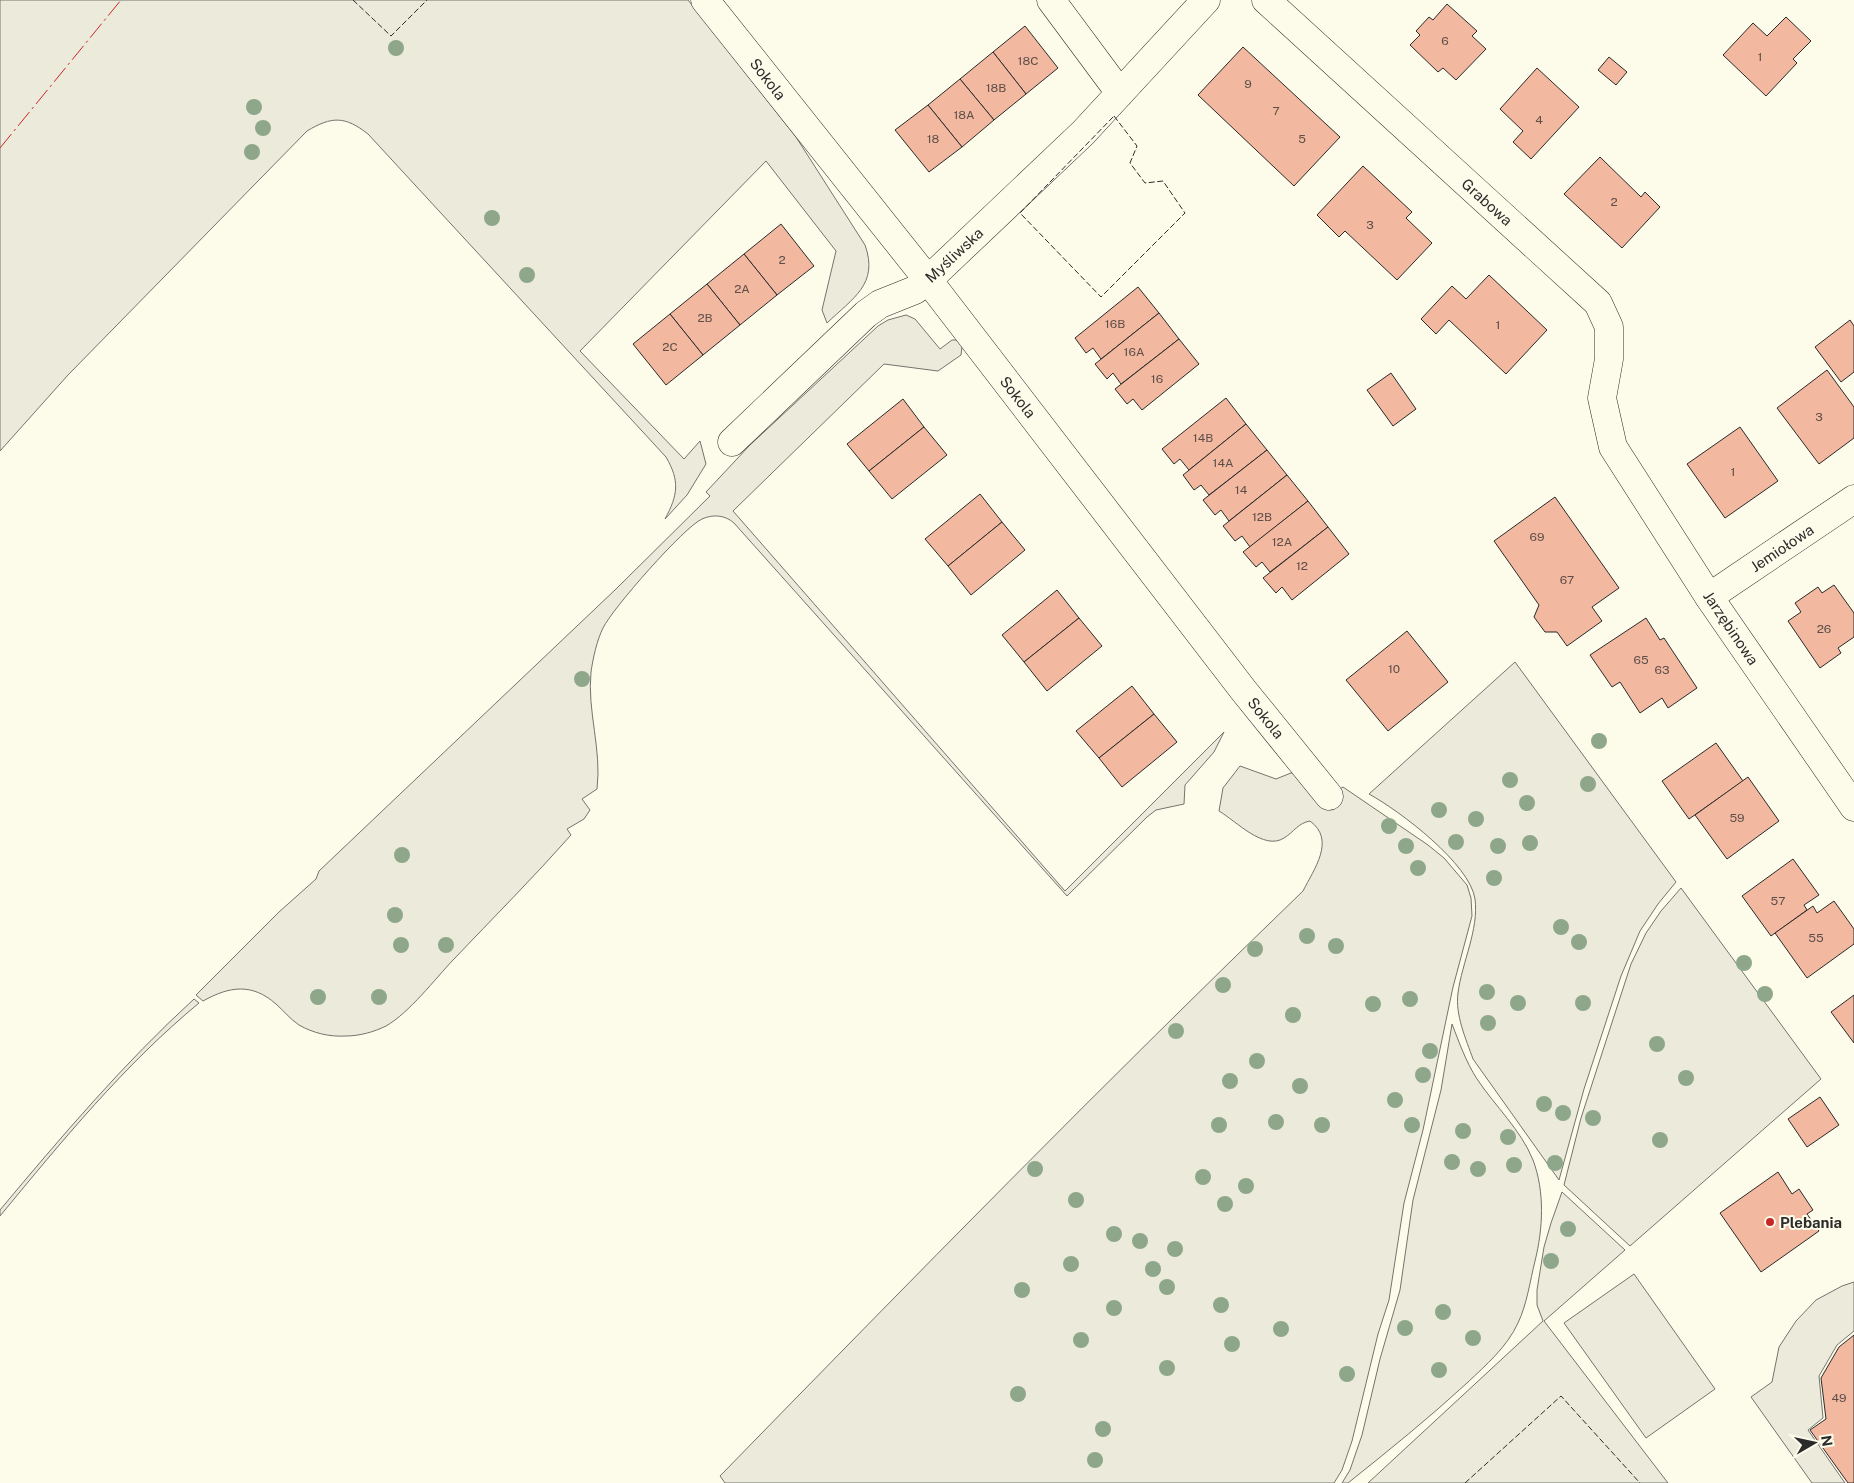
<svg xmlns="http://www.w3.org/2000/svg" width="1854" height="1483" viewBox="0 0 1854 1483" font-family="'Public Sans',sans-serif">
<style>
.green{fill:#ecebdb;stroke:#74746e}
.parking{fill:#eceadb;stroke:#74746e}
.building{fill:#f2b8a0;stroke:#2b2b2b}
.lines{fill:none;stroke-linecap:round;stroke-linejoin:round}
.street-casing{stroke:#2b2b2b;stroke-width:29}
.street{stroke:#fdfbea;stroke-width:28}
.fence{stroke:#2b2b2b;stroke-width:1;stroke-dasharray:6 2.5;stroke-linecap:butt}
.power{stroke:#c62828;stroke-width:1;stroke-dasharray:18 4 2.5 4;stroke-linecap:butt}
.tree{fill:#8ea78a}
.poi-dot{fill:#c62828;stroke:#fdfbea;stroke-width:2}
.labels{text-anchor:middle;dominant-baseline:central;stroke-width:4;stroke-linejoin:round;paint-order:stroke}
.number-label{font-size:12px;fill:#5d4e48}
.street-label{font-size:15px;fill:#2b2b2b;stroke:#fdfbea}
.poi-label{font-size:15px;font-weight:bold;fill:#2b2b2b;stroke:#fdfbea;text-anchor:start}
</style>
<rect width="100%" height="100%" fill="#fdfbea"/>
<g class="green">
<path d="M 0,0 L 688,0 L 796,137 L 865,245 C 879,284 853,298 827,323 L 822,310 L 836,251 L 766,161 L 580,351 L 684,459 L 700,441 L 706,464 L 687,495 L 665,519 C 678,495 680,481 666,457 L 368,134 C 345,116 332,116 307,131 L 68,375 L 0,451 Z"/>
<path d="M 906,315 L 915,319 L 940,349 L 952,340 L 957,340 L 962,346 L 961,355 L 938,371 L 884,364 L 733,511 L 1065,891 L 1224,732 L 1214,752 L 1185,785 L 1184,804 L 1156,810 L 1147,817 L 1067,896 L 734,523 C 725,515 713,514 702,519 C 684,527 612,609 603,628 C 597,640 593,658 591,672 C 587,711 602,750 597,789 L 582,799 L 590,810 L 584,819 L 567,829 L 571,835 C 533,878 493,918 454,959 C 435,979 409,1013 386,1026 C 374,1032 359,1036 346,1036 C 329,1037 313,1033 299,1025 C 290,1019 284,1011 276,1004 C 252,983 230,986 203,1001 L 196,995 L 279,912 L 316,879 L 319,871 L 616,589 L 710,496 L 706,492 L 750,445 L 878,326 L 888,320 Z"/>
<path d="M 1515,662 L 1676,882 L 1658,904 L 1640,931 L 1621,976 L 1584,1089 L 1559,1180 L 1473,1059 C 1466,1039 1455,1015 1458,993 C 1462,962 1479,930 1475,899 C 1470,864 1400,811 1369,794 Z"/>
<path d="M 1240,766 L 1276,779 L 1291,773 L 1304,771 L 1325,798 L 1343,787 L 1428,845 L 1444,858 L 1467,885 L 1471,898 L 1472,916 L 1453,987 L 1423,1130 L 1404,1203 L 1389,1300 L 1378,1334 L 1352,1441 L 1342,1470 L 1334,1483 L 725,1483 L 720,1476 C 912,1279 1105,1082 1303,891 C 1314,869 1336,840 1310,821 C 1298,823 1294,832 1284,838 C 1264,851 1236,821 1219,811 L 1223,788 Z"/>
<path d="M 1681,888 L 1821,1079 L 1630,1246 L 1564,1185 L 1581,1118 L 1631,964 L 1646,933 L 1661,911 Z"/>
<path d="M 194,999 L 199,1003 C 124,1065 62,1141 0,1216 L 0,1210 C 61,1137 124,1063 194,999 Z"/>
<path d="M 1452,1024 C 1459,1042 1466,1062 1477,1079 C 1495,1106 1521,1130 1533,1160 C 1545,1192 1543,1229 1535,1261 C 1530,1281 1527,1304 1518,1323 C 1507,1347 1486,1365 1467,1383 C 1429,1418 1388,1451 1348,1483 L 1342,1483 L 1350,1470 L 1362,1435 L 1380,1359 L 1400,1290 L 1413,1200 L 1441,1090 Z"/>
<path d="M 1562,1192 L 1625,1250 L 1544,1321 L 1668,1483 L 1368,1483 L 1543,1321 L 1537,1305 L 1537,1290 L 1544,1247 L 1551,1223 Z"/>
<path d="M 1634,1274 L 1715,1389 L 1646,1438 L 1564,1323 Z"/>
</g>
<path class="parking" d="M 1854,1282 L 1854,1331 L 1837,1345 L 1819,1376 L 1823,1418 L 1808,1430 L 1845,1483 L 1812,1483 L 1751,1397 L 1772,1382 L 1779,1347 L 1796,1321 L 1816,1300 L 1842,1286 Z"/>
<g class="building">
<path d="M 1447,4 L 1477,31 L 1472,36 L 1486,49 L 1456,80 L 1443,68 L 1438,72 L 1410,45 L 1420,35 L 1416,31 L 1429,17 L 1433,20 Z"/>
<path d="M 1786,17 L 1811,41 L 1793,59 L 1797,63 L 1766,96 L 1723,55 L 1753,23 L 1767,36 Z"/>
<path d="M 1025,26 L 1058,68 L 1026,94 L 993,52 Z"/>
<path d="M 1243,47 L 1340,137 L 1294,186 L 1198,95 Z"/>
<path d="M 993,52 L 1026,94 L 994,120 L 960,79 Z"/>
<path d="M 1609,57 L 1627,72 L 1616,85 L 1598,70 Z"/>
<path d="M 1537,68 L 1579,107 L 1531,159 L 1513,142 L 1523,131 L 1500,109 Z"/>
<path d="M 960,79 L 994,120 L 962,147 L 928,105 Z"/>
<path d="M 928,105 L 962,147 L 929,172 L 895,130 Z"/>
<path d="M 1600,157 L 1641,197 L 1645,192 L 1660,207 L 1622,248 L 1564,194 Z"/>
<path d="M 1363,166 L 1412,212 L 1406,218 L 1432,243 L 1397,280 L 1345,231 L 1339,237 L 1317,215 Z"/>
<path d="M 781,224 L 814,266 L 777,295 L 744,254 Z"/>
<path d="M 744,254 L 777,295 L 740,325 L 707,284 Z"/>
<path d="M 1489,275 L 1547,330 L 1506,374 L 1449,320 L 1436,334 L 1421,319 L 1452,286 L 1466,299 Z"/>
<path d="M 707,284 L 740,325 L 703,355 L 670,314 Z"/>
<path d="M 1138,287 L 1159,313 L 1101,359 L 1093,348 L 1086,353 L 1075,338 Z"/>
<path d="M 1159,313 L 1179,339 L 1121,384 L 1113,373 L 1107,379 L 1095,364 Z"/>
<path d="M 670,314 L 703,355 L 666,385 L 633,344 Z"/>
<path d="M 1850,320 L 1854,326 L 1854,372 L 1841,382 L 1815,347 Z"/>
<path d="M 1179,339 L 1199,364 L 1142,410 L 1133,399 L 1127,404 L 1115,389 Z"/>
<path d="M 1827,370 L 1854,407 L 1854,438 L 1819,464 L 1777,408 Z"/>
<path d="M 1391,373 L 1416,409 L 1393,426 L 1367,390 Z"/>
<path d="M 1226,398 L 1246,424 L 1189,470 L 1180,459 L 1174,464 L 1162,449 Z"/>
<path d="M 903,399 L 924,427 L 869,471 L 847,444 Z"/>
<path d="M 1246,424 L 1267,450 L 1209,495 L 1201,485 L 1194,490 L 1183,475 Z"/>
<path d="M 924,427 L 947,455 L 892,499 L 869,471 Z"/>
<path d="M 1740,427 L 1778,481 L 1725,518 L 1687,464 Z"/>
<path d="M 1267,450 L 1287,475 L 1229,521 L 1221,510 L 1215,515 L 1203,500 Z"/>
<path d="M 1287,475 L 1308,501 L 1250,547 L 1242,536 L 1235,541 L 1223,526 Z"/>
<path d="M 980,494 L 1002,522 L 948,566 L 925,539 Z"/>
<path d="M 1555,497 L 1619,588 L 1592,607 L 1602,621 L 1567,646 L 1557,632 L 1545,632 L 1534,617 L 1539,605 L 1494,541 Z"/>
<path d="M 1308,501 L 1328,527 L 1270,572 L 1262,562 L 1256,567 L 1243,552 Z"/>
<path d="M 1002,522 L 1025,550 L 971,595 L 948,566 Z"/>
<path d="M 1328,527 L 1349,554 L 1292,600 L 1282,587 L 1276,593 L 1263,578 Z"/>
<path d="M 1834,585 L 1854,613 L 1854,637 L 1838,648 L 1841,653 L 1820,668 L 1788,621 L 1801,612 L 1795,603 L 1818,587 L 1822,593 Z"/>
<path d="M 1057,590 L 1079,618 L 1024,662 L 1002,635 Z"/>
<path d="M 1079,618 L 1102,646 L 1047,691 L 1024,662 Z"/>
<path d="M 1646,618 L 1660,640 L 1664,638 L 1697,688 L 1668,708 L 1662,698 L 1640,713 L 1620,682 L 1612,687 L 1590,655 Z"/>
<path d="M 1407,631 L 1448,682 L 1388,731 L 1346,680 Z"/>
<path d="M 1132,686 L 1154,714 L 1099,758 L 1076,731 Z"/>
<path d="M 1154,714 L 1177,742 L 1122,787 L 1099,758 Z"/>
<path d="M 1716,743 L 1743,781 L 1689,819 L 1662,781 Z"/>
<path d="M 1748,777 L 1779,821 L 1727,859 L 1695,815 Z"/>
<path d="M 1793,859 L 1819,895 L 1804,905 L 1807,910 L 1771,936 L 1742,896 Z"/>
<path d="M 1834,901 L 1854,929 L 1854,944 L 1807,978 L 1775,933 L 1813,906 L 1817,913 Z"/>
<path d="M 1854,995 L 1854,1043 L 1831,1012 Z"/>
<path d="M 1820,1097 L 1839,1125 L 1807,1147 L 1788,1119 Z"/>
<path d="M 1778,1172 L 1792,1194 L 1799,1189 L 1813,1210 L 1807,1214 L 1819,1231 L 1761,1272 L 1720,1213 Z"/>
<path d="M 1854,1335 L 1854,1483 L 1848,1483 L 1810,1430 L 1826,1419 L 1821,1378 L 1839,1347 Z"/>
</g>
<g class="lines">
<g class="street-casing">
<g id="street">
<path d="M 705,0 L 928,280 L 1244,691 L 1329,796"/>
<path d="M 1051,0 L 1120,93"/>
<path d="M 1266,0 L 1598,303 L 1609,327 L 1609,359 L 1602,398 L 1613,447 L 1709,597 L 1854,807"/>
<path d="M 732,442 L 866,314 L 880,304 L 915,290 L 928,280 L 1083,133 L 1206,0"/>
<path d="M 1709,597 L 1854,499"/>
</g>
</g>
<use href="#street" class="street"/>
<g class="fence">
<path d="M 353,0 L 391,36 L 427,0"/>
<path d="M 1114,116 L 1137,146 L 1130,163 L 1145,183 L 1163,181 L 1185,213 L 1101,297 L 1020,213 Z"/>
<path d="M 1465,1483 L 1561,1396 L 1640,1483"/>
</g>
<path class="power" d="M 0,148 L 121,0"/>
</g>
<g class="tree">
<circle cx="396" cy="48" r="8"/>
<circle cx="254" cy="107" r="8"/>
<circle cx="263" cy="128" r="8"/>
<circle cx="252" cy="152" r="8"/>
<circle cx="492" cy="218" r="8"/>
<circle cx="527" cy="275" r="8"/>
<circle cx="582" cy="679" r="8"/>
<circle cx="1599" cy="741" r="8"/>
<circle cx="1510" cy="780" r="8"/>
<circle cx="1588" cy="784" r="8"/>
<circle cx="1527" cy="803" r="8"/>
<circle cx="1439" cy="810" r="8"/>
<circle cx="1476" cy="819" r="8"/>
<circle cx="1389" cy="826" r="8"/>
<circle cx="1456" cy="842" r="8"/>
<circle cx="1530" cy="843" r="8"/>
<circle cx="1406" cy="846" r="8"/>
<circle cx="1498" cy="846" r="8"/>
<circle cx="402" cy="855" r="8"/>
<circle cx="1418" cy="868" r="8"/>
<circle cx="1494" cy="878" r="8"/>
<circle cx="395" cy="915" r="8"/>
<circle cx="1561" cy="927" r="8"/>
<circle cx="1307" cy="936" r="8"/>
<circle cx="1579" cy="942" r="8"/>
<circle cx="401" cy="945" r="8"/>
<circle cx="446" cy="945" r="8"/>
<circle cx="1336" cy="946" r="8"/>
<circle cx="1255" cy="949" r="8"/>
<circle cx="1744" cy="963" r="8"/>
<circle cx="1223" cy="985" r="8"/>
<circle cx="1487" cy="992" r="8"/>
<circle cx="1765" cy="994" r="8"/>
<circle cx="318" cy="997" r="8"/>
<circle cx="379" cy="997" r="8"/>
<circle cx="1410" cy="999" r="8"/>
<circle cx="1518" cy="1003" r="8"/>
<circle cx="1583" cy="1003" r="8"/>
<circle cx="1373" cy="1004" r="8"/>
<circle cx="1293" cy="1015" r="8"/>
<circle cx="1488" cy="1023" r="8"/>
<circle cx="1176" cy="1031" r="8"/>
<circle cx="1657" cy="1044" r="8"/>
<circle cx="1430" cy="1051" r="8"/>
<circle cx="1257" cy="1061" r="8"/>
<circle cx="1423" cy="1075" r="8"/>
<circle cx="1686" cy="1078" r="8"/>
<circle cx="1230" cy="1081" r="8"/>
<circle cx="1300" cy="1086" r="8"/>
<circle cx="1395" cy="1100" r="8"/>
<circle cx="1544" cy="1104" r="8"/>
<circle cx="1563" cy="1113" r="8"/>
<circle cx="1593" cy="1118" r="8"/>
<circle cx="1276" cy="1122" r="8"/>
<circle cx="1219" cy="1125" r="8"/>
<circle cx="1322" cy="1125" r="8"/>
<circle cx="1412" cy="1125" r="8"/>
<circle cx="1463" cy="1131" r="8"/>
<circle cx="1508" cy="1137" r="8"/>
<circle cx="1660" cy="1140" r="8"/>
<circle cx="1452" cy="1162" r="8"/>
<circle cx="1555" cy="1163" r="8"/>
<circle cx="1514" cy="1165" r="8"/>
<circle cx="1035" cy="1169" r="8"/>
<circle cx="1478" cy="1169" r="8"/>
<circle cx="1203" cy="1177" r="8"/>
<circle cx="1246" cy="1186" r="8"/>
<circle cx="1076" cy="1200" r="8"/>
<circle cx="1225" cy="1204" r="8"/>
<circle cx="1568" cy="1229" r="8"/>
<circle cx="1114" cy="1234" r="8"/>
<circle cx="1140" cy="1241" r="8"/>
<circle cx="1175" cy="1249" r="8"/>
<circle cx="1551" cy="1261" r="8"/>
<circle cx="1071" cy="1264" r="8"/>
<circle cx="1153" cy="1269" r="8"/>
<circle cx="1167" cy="1287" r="8"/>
<circle cx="1022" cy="1290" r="8"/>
<circle cx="1221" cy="1305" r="8"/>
<circle cx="1114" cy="1308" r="8"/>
<circle cx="1443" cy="1312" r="8"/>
<circle cx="1405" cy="1328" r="8"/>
<circle cx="1281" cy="1329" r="8"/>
<circle cx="1473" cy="1338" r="8"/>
<circle cx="1081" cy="1340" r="8"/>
<circle cx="1232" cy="1344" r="8"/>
<circle cx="1167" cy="1368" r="8"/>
<circle cx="1439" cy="1370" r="8"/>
<circle cx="1347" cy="1374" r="8"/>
<circle cx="1018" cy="1394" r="8"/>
<circle cx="1103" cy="1429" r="8"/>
<circle cx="1095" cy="1460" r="8"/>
</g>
<circle class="poi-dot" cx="1770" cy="1222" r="5"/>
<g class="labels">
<g class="number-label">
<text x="1445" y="41">6</text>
<text x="1760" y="57">1</text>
<text x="1028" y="61">18C</text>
<text x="1248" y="84">9</text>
<text x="996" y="88">18B</text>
<text x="1276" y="111">7</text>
<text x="964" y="115">18A</text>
<text x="1539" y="120">4</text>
<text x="933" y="139">18</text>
<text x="1302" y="139">5</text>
<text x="1614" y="202">2</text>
<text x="1370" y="225">3</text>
<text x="782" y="260">2</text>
<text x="742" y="289">2A</text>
<text x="705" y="318">2B</text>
<text x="1115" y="324">16B</text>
<text x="1498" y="325">1</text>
<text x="670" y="347">2C</text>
<text x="1134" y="352">16A</text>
<text x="1157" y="379">16</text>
<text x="1819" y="417">3</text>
<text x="1203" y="438">14B</text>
<text x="1223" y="463">14A</text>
<text x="1733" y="472">1</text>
<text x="1241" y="490">14</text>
<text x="1262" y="517">12B</text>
<text x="1537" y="537">69</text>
<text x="1282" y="542">12A</text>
<text x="1302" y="566">12</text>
<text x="1567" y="580">67</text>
<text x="1824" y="629">26</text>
<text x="1641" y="660">65</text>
<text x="1394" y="669">10</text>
<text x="1662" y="670">63</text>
<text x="1737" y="818">59</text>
<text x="1778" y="901">57</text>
<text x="1816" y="938">55</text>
<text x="1839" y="1398">49</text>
</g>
<g class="street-label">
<text transform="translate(768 79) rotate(52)">Sokola</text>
<text transform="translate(1487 202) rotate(42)">Grabowa</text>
<text transform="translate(954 255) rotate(-43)">Myśliwska</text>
<text transform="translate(1018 397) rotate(52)">Sokola</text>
<text transform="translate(1782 548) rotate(-34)">Jemiołowa</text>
<text transform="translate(1731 628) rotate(56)">Jarzębinowa</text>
<text transform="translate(1266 718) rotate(51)">Sokola</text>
</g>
<g class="poi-label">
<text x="1780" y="1222">Plebania</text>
</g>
</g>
<g transform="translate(1814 1443) rotate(81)" stroke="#fdfbea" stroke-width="4" paint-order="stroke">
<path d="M0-4L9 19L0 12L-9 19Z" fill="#2b2b2b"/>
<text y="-8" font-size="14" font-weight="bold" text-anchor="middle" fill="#2b2b2b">N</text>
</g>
</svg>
